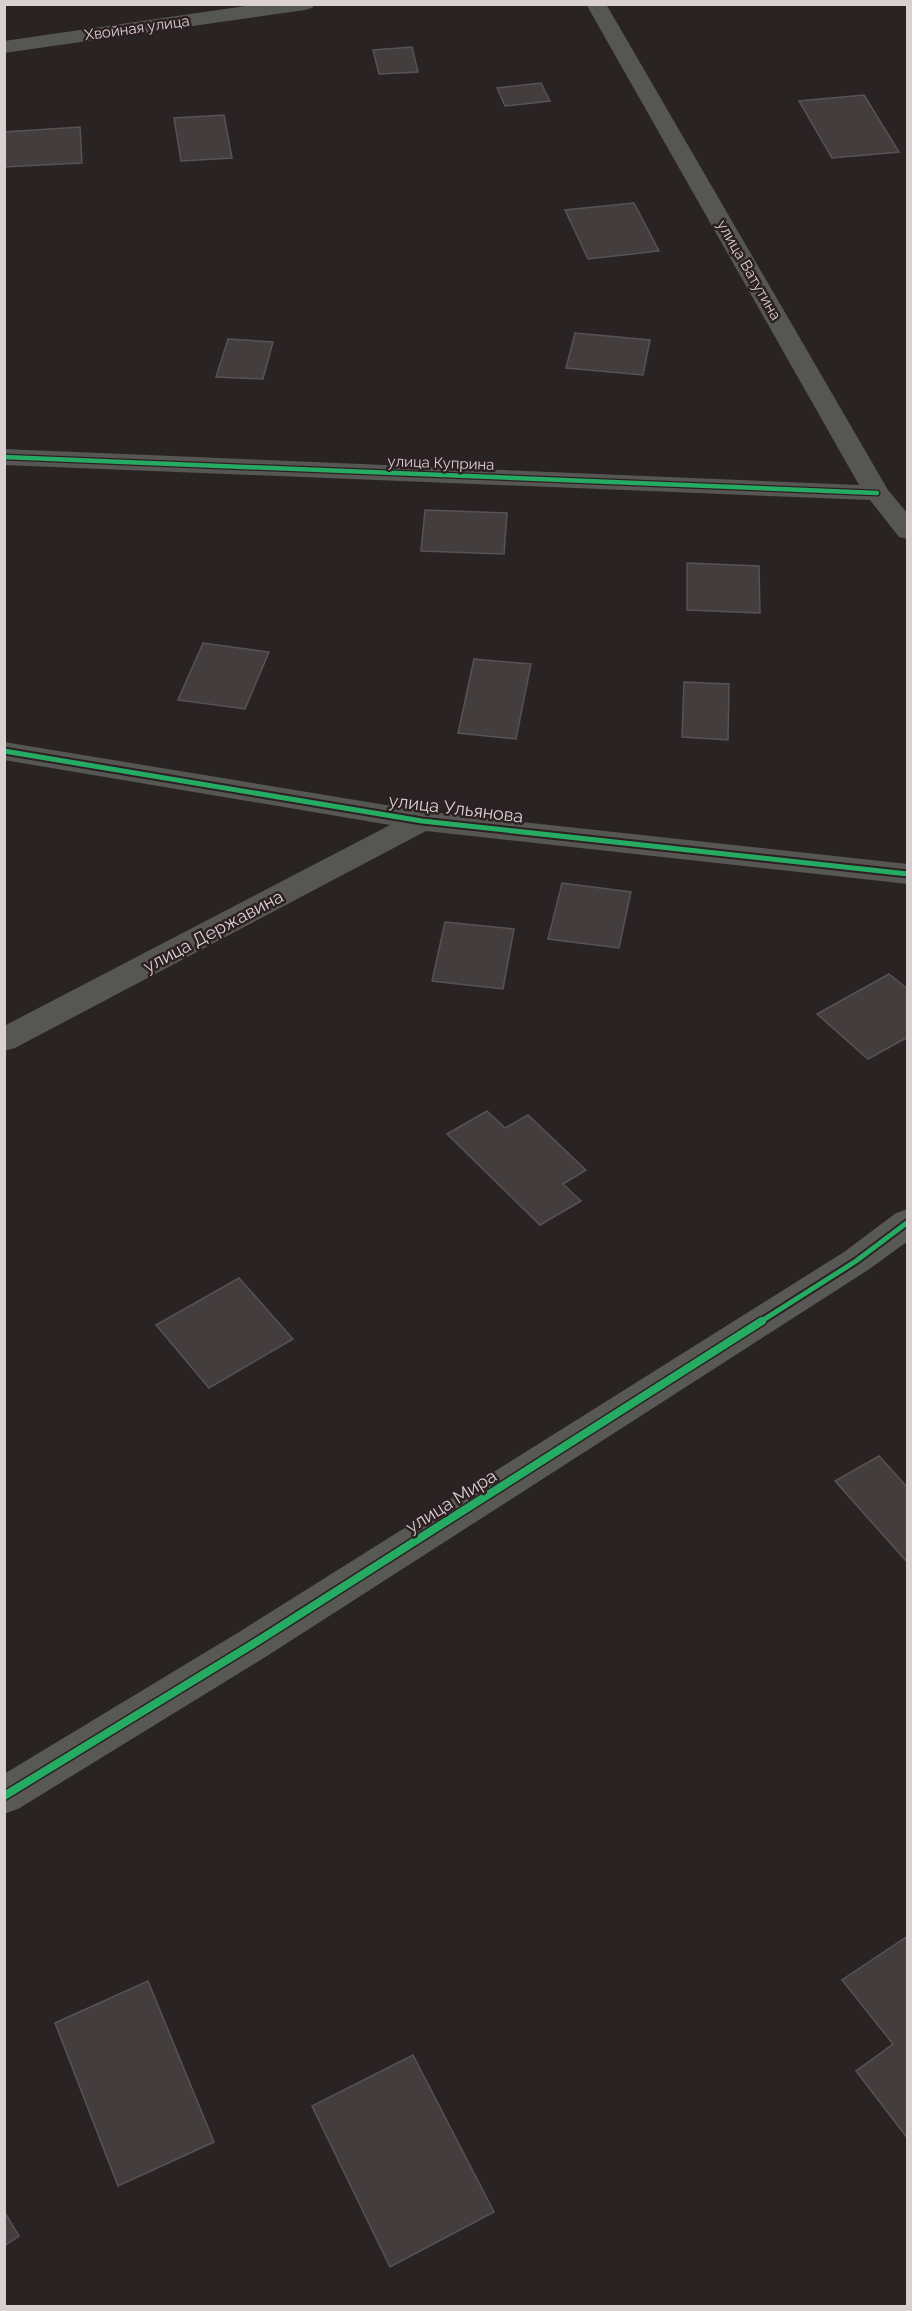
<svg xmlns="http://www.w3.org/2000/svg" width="912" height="2311" viewBox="0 0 912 2311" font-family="Raleway,sans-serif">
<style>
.building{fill:#433d3e;stroke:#585253;stroke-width:1.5}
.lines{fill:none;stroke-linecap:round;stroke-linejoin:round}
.street{fill:#565652;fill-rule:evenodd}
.secondary{fill:#585954;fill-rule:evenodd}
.cycleway-far2-casing{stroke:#2d2023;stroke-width:7}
.cycleway-far1-casing{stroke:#2d2023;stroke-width:9}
.cycleway-casing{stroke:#2d2023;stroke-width:11}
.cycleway-far2{stroke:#26ab63;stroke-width:4.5}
.cycleway-far1{stroke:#26ab63;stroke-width:5}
.cycleway{stroke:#26ab63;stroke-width:8}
.labels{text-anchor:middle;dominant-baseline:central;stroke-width:5;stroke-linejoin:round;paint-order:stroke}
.far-street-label{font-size:15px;fill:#d9d0d2;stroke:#2d2023}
.street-label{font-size:18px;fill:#d9d0d2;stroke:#2d2023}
</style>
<rect width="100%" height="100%" fill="#2a2324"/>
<g class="building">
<path d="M 412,47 L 418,72 L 379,74 L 373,50 Z"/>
<path d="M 541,83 L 550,101 L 505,106 L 497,88 Z"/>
<path d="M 864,95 L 899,152 L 832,158 L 799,101 Z"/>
<path d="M 224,115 L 232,158 L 181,161 L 174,118 Z"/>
<path d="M 80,127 L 82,163 L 4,167 L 4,132 Z"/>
<path d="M 634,203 L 659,251 L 588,259 L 565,210 Z"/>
<path d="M 575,333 L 650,340 L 643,375 L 566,368 Z"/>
<path d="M 228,339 L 273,342 L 263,379 L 216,377 Z"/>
<path d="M 425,510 L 507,513 L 504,554 L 421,551 Z"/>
<path d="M 687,563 L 759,566 L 760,613 L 687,610 Z"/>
<path d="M 203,643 L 269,652 L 245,709 L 178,700 Z"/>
<path d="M 474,659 L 531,664 L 516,739 L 458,733 Z"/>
<path d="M 684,682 L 729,684 L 728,740 L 682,737 Z"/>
<path d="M 562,883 L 631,892 L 619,948 L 548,939 Z"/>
<path d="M 445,922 L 514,929 L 503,989 L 432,981 Z"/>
<path d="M 889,974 L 908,989 L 908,1037 L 868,1059 L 817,1014 Z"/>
<path d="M 487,1111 L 505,1128 L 528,1115 L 586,1170 L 563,1184 L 581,1201 L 540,1225 L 447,1134 Z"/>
<path d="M 239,1278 L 293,1339 L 209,1388 L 156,1325 Z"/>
<path d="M 879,1456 L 908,1488 L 908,1563 L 835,1481 Z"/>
<path d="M 908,1936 L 908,2139 L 856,2071 L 893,2044 L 842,1980 Z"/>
<path d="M 148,1981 L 214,2142 L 118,2186 L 55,2023 Z"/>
<path d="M 413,2055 L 494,2212 L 390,2267 L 312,2106 Z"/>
<path d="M 4,2211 L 19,2236 L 4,2246 Z"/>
</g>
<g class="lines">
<g class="street">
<path d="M 259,4 L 315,4 L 312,8 L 305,10 L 4,53 L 4,41 Z"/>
<path d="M 586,4 L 606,4 L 888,490 L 908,514 L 908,539 L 899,537 L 870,500 L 4,465 L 4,449 L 859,485 Z"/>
<path d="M 4,742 L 422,811 L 908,864 L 908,884 L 426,831 L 15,1048 L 4,1051 L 4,1026 L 390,825 L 4,760 Z"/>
</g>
<path class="secondary" d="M 908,1209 L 908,1241 L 868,1270 L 267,1656 L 18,1809 L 4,1814 L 4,1774 L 239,1632 L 844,1252 L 896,1213 Z"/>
<g class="cycleway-far2-casing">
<path id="cycleway-far2" d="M 4,457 L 877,493"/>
</g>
<g class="cycleway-far1-casing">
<g id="cycleway-far1">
<path d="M 4,751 L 422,821 L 908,874"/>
<path d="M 760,1322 L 856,1261 L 908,1222"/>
</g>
</g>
<g class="cycleway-casing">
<path id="cycleway" d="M 4,1796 L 253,1644 L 762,1321"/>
</g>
<use href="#cycleway-far2" class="cycleway-far2"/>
<use href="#cycleway-far1" class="cycleway-far1"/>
<use href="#cycleway" class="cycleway"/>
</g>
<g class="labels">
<g class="far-street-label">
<text transform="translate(137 28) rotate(-8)">Хвойная улица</text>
<text transform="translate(749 270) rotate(60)">улица Ватутина</text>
<text transform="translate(441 463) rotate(2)">улица Куприна</text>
</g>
<g class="street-label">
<text transform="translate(456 808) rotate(7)">улица Ульянова</text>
<text transform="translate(213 931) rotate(-28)">улица Державина</text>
<text transform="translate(451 1501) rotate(-32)">улица Мира</text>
</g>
</g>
<rect width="912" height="2311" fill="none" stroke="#d9d0d2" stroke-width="12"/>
</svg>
